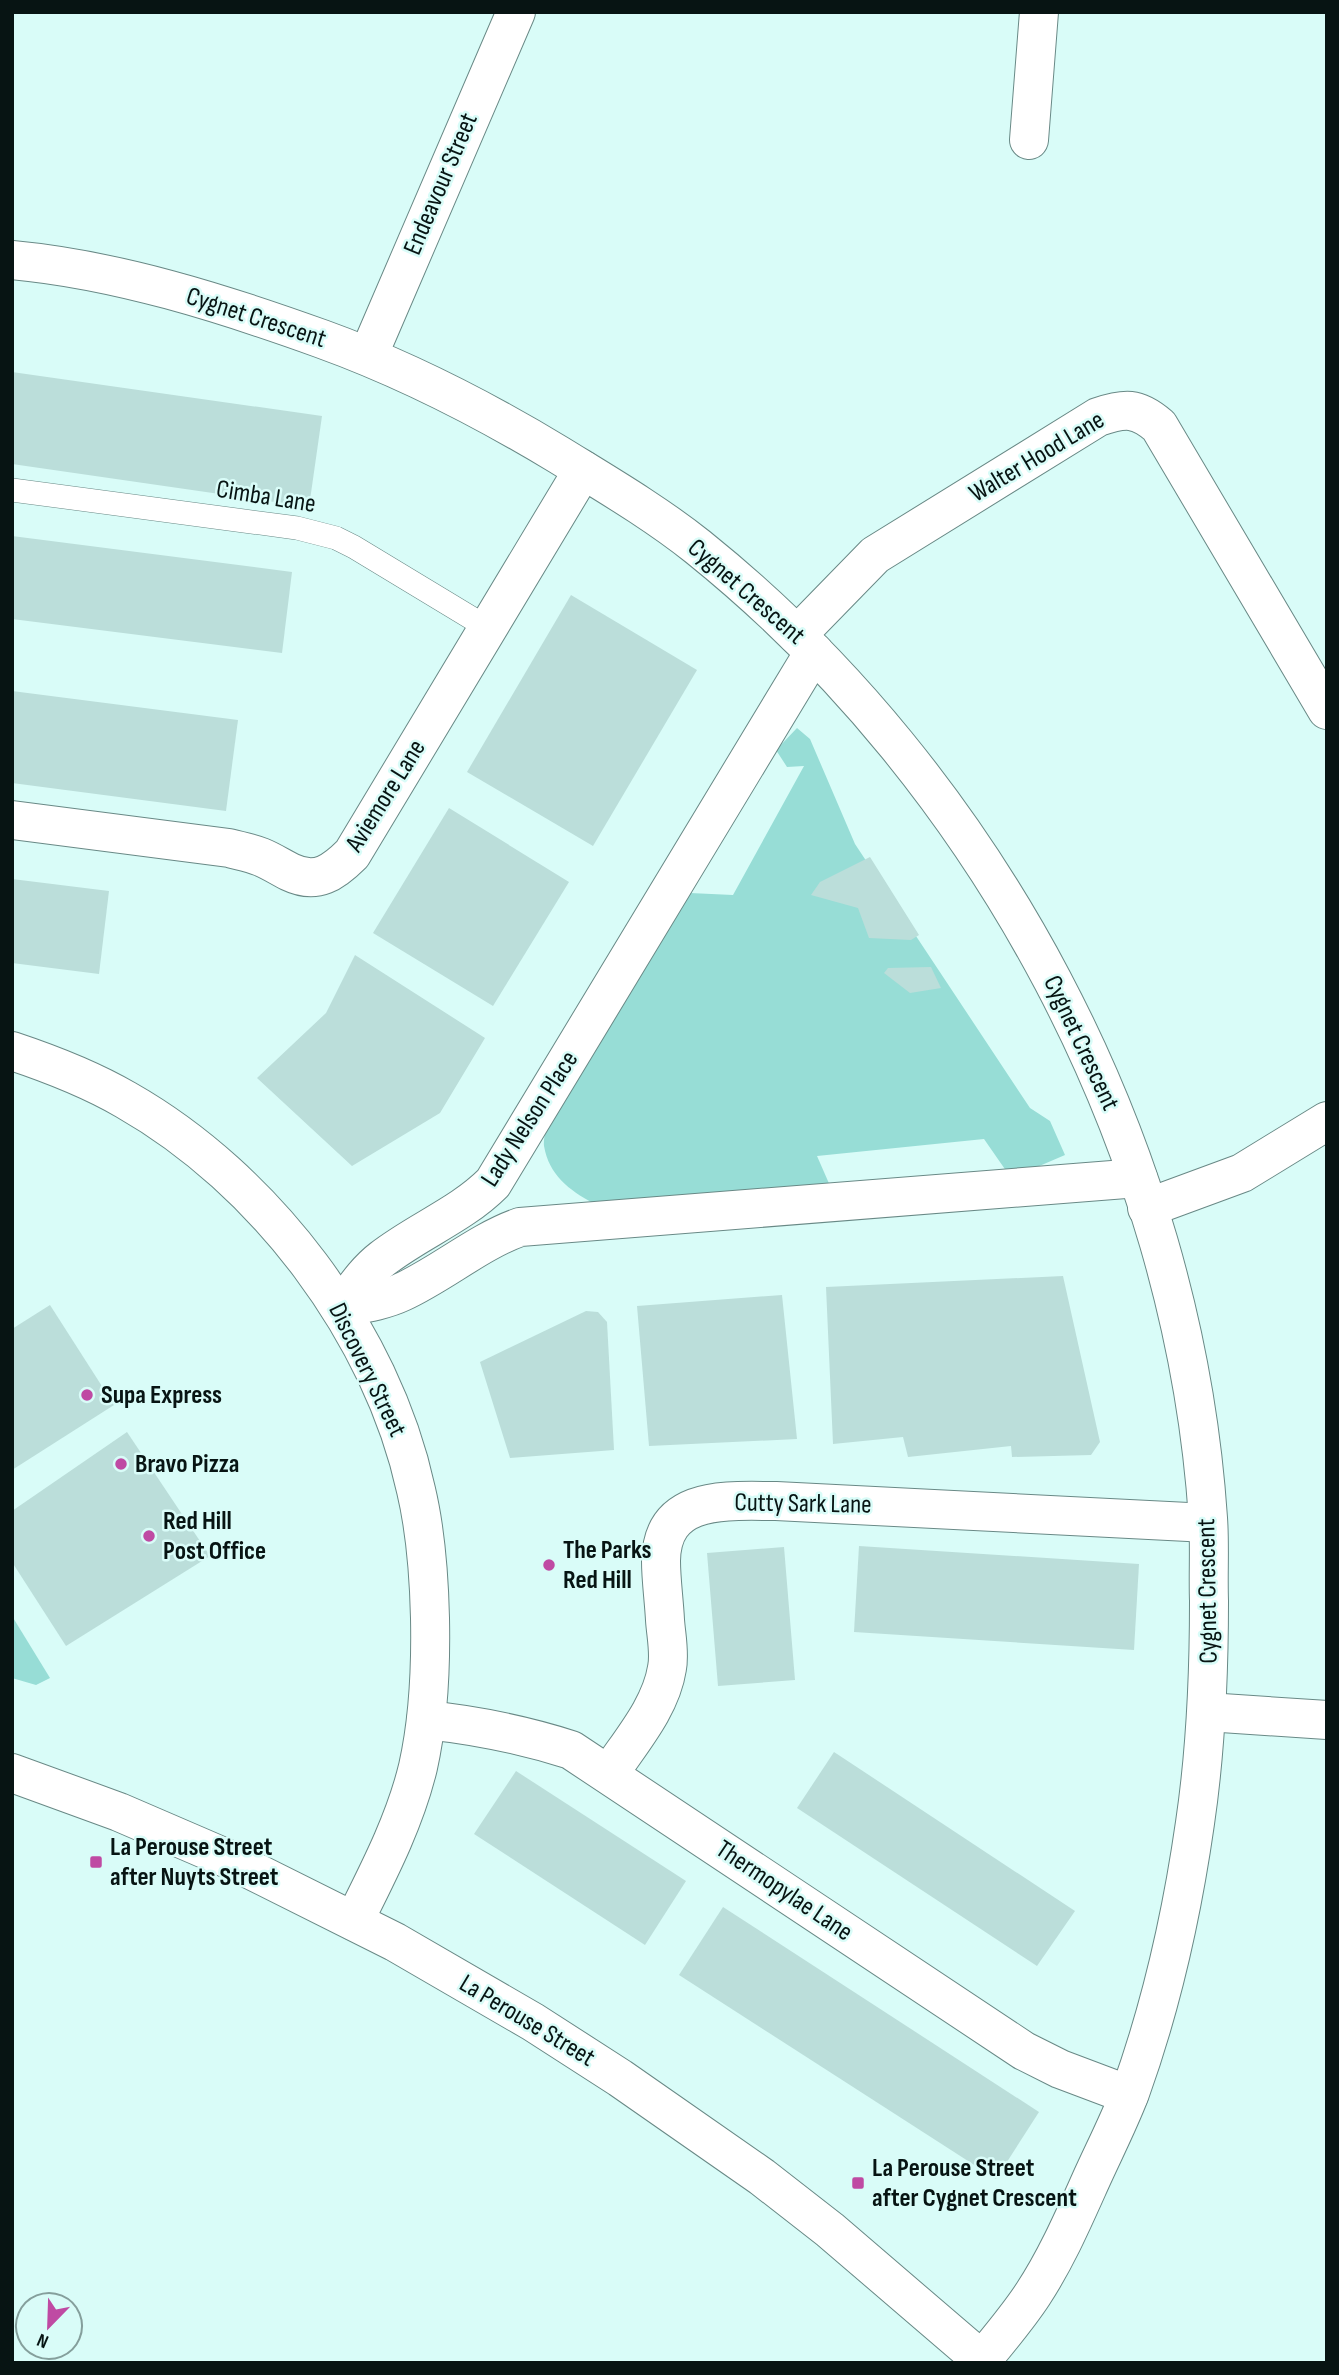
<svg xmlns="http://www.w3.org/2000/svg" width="1339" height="2375" viewBox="0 0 1339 2375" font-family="'Sofia Sans Condensed',sans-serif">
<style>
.green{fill:#97ddd6}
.building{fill:#bbdeda}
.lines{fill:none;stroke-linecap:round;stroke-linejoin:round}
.service-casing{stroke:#698986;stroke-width:24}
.minor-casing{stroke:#698986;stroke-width:40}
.tertiary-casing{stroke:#698986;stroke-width:40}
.service{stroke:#fff;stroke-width:23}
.minor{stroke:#fff;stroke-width:38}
.tertiary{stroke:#fff;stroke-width:38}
.poi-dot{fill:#bf4aa3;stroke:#d9fcf8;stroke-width:2.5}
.labels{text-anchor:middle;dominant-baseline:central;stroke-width:5;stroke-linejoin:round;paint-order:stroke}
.street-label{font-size:26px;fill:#071413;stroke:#d9fcf8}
.poi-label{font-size:26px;font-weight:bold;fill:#071413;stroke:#d9fcf8;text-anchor:start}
</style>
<rect width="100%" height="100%" fill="#d9fcf8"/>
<g class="green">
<path d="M 797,728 L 810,739 L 855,844 L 1030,1108 L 1050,1121 L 1065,1155 L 1023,1173 L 1009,1175 L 984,1139 L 817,1156 L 831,1188 L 593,1203 C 569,1190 549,1175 544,1146 C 543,1138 547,1127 549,1119 L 690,893 L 733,895 L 804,766 L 787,767 L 776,750 Z"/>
<path d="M 12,1616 L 50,1678 L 36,1685 L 12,1678 Z"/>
</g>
<g class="building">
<path d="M 12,372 L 322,416 L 309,507 L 12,464 Z"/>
<path d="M 12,536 L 292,572 L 282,653 L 12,619 Z"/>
<path d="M 571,595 L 697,670 L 593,846 L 467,772 Z"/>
<path d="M 12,691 L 238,720 L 226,811 L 12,783 Z"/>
<path d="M 449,808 L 569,882 L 493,1006 L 373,933 Z"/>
<path d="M 870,857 L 919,935 L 911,940 L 869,938 L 858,908 L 811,895 L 820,882 Z"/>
<path d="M 12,879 L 109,891 L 99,974 L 12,963 Z"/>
<path d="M 355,955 L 485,1038 L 440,1113 L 352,1166 L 257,1078 L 326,1013 Z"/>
<path d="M 931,967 L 941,988 L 910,993 L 884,973 L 888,968 Z"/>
<path d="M 1063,1276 L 1100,1442 L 1091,1455 L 1012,1457 L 1011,1446 L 908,1457 L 903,1437 L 833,1444 L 826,1287 Z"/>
<path d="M 782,1295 L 797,1439 L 649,1446 L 637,1306 Z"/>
<path d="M 50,1305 L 114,1405 L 12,1470 L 12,1329 Z"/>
<path d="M 586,1311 L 598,1312 L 607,1322 L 614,1450 L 510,1458 L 480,1362 Z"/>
<path d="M 127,1432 L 210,1556 L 66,1646 L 12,1562 L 12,1511 Z"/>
<path d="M 859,1546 L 1139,1564 L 1134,1650 L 854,1632 Z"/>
<path d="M 784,1547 L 795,1680 L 718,1686 L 707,1553 Z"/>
<path d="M 834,1752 L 1075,1911 L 1037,1966 L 797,1808 Z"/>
<path d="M 516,1771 L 686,1881 L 645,1945 L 474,1834 Z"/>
<path d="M 723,1907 L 1039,2112 L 996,2179 L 679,1975 Z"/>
</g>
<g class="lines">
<g class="service-casing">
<path id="service" d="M 12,490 L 297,528 L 336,538 L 354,547 L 488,628"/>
</g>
<g class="minor-casing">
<g id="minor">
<path d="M 1029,140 L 1039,12"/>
<path d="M 12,260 C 118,270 222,303 322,339 C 405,369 483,409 559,455 C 606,484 654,512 698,547 C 988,780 1183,1145 1208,1518 C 1210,1545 1208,1574 1209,1601 C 1209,1676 1206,1749 1195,1823 C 1182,1914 1161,2007 1130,2093 C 1118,2124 1103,2153 1090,2182 C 1073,2220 1056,2259 1033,2294 C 1018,2317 1000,2338 982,2360"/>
<path d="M 368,356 L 516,12"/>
<path d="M 797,635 L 875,555 L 1098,417 C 1125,408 1137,407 1159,426 L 1327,710"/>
<path d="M 12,820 L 229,848 C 240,851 251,853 261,857 C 271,861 280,867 290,872 C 317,885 334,872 352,854 L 583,470"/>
<path d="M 12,1051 C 51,1064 90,1079 126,1100 C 265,1179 382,1333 416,1490 C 426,1532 429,1574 430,1618 C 431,1668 429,1718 418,1767 C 405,1821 379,1871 354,1921"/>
<path d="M 1147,1208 L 1242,1173 L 1327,1121"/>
<path d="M 340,1308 C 353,1291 365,1272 382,1259 C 418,1231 461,1215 493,1183 L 814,652"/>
<path d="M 340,1308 C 361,1304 383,1301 402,1292 C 443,1273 478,1242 520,1227 L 1138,1178"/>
<path d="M 1207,1712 L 1327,1720"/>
<path d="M 426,1720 C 475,1725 524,1735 571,1750 L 1024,2051 L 1060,2069 L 1129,2095"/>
<path d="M 609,1774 C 631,1741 661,1707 667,1668 C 670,1653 666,1635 665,1620 C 664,1600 661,1580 661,1561 C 662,1494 727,1501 776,1501 L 1208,1523"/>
</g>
</g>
<g class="tertiary-casing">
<path id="tertiary" d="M 12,1773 L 119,1812 L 235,1862 L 395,1942 L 533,2022 L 620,2078 L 762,2177 L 830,2230 L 985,2363"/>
</g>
<use href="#service" class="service"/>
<use href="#minor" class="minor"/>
<use href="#tertiary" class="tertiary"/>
</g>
<g class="poi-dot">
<circle cx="87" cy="1395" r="7"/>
<circle cx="121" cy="1464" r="7"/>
<circle cx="149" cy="1536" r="7"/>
<circle cx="549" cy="1565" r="7"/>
<rect x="89" y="1855" width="14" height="14" rx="3.5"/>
<rect x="851" y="2176" width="14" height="14" rx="3.5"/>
</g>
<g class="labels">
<g class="street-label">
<text transform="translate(441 184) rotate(-67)">Endeavour Street</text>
<text transform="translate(256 318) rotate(18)">Cygnet Crescent</text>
<text transform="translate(1037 457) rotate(-31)">Walter Hood Lane</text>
<text transform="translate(266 497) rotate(9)">Cimba Lane</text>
<text transform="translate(746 592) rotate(41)">Cygnet Crescent</text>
<text transform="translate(386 796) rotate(-58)">Aviemore Lane</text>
<text transform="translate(1081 1043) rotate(65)">Cygnet Crescent</text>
<text transform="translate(530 1119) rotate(-57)">Lady Nelson Place</text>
<text transform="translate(367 1370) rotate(64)">Discovery Street</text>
<text transform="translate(803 1504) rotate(1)">Cutty Sark Lane</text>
<text transform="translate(1208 1591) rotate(-91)">Cygnet Crescent</text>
<text transform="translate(784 1891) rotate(34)">Thermopylae Lane</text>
<text transform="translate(527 2021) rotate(31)">La Perouse Street</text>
</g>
<g class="poi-label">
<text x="101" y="1395">Supa Express</text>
<text x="135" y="1464">Bravo Pizza</text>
<text x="163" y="1521">Red Hill<tspan x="163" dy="30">Post Office</tspan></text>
<text x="563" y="1550">The Parks<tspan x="563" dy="30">Red Hill</tspan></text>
<text x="110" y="1847">La Perouse Street<tspan x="110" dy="30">after Nuyts Street</tspan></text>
<text x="872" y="2168">La Perouse Street<tspan x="872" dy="30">after Cygnet Crescent</tspan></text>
</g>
</g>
<rect width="1339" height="2375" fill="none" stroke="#071413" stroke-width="28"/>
<g transform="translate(49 2326) rotate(203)"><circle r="33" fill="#d9fcf8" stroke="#859f9c" stroke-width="2"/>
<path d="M0-5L12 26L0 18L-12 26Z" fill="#bf4aa3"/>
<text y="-10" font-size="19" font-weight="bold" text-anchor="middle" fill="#071413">N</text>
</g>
</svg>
